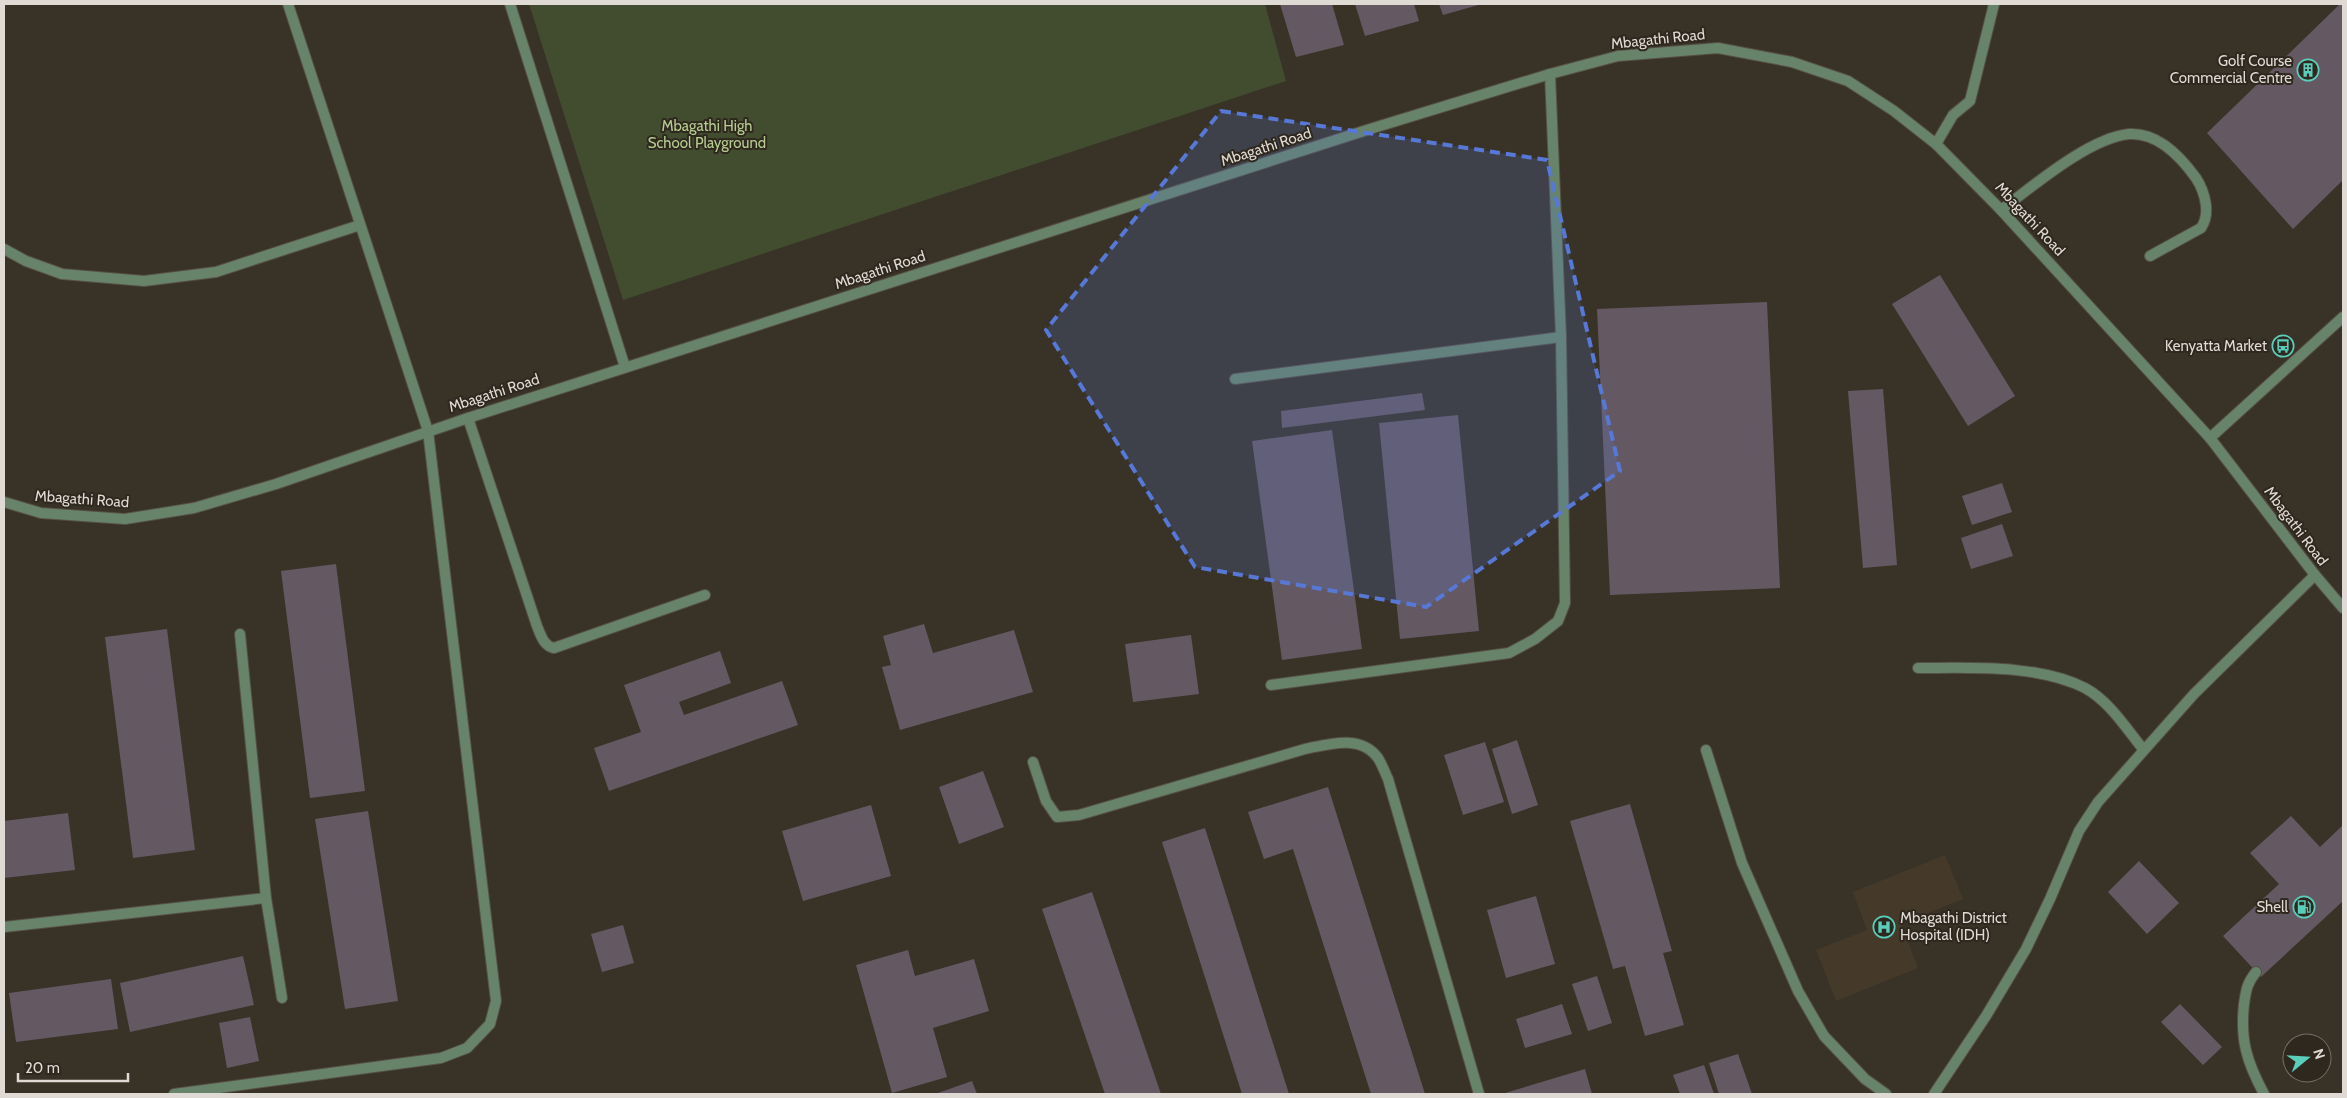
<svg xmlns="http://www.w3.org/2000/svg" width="2347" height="1098" viewBox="0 0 2347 1098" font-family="Cabin,sans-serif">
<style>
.built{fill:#453a2a}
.green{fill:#424d30}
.building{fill:#645963}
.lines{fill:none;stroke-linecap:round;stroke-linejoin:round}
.lane-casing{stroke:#575046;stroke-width:12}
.street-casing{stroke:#575046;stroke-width:12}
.lane{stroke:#67846a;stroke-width:10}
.street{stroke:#67846a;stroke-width:10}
.marked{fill:#5778d7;fill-opacity:0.2;stroke:#5778d7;stroke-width:4;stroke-dasharray:10 6;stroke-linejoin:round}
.labels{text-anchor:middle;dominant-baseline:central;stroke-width:4;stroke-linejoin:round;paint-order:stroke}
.street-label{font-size:15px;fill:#dfdad4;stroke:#2f281e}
.poi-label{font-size:15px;fill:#dfdad4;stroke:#2f281e;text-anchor:end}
.park-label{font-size:15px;fill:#b6cd92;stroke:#2f281e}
</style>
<rect width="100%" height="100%" fill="#393227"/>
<path class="built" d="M 1945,855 L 1963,899 L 1901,924 L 1918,968 L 1836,1001 L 1816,950 L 1867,930 L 1853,892 Z"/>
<path class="green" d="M 529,4 L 1265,4 L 1286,81 L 623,300 Z"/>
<g class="building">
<path d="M 1280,4 L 1332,4 L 1344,45 L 1296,57 Z"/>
<path d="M 1355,4 L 1414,4 L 1419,21 L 1365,36 Z"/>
<path d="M 1439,4 L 1482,4 L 1443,15 Z"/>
<path d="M 2340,4 L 2343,4 L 2343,180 L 2293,229 L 2207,133 Z"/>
<path d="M 1940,275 L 2015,396 L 1968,426 L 1892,304 Z"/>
<path d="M 1767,302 L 1780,588 L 1610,595 L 1597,309 Z"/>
<path d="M 1883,389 L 1897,565 L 1863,568 L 1848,391 Z"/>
<path d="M 1422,393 L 1425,410 L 1282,428 L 1281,411 Z"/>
<path d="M 1458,415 L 1479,631 L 1400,639 L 1379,423 Z"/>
<path d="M 1332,430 L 1362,649 L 1282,660 L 1252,441 Z"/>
<path d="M 2002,483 L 2012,512 L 1972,525 L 1962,496 Z"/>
<path d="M 2002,524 L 2013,556 L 1971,569 L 1961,538 Z"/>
<path d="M 336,564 L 365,791 L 310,798 L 281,571 Z"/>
<path d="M 924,624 L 933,653 L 1014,630 L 1033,692 L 900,730 L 882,667 L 891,665 L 883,636 Z"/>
<path d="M 167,629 L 195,850 L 133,858 L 105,637 Z"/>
<path d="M 1191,635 L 1199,694 L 1133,702 L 1125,644 Z"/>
<path d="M 720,651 L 731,683 L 679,702 L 684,715 L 782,681 L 798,725 L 609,791 L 594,748 L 641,732 L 624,685 Z"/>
<path d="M 1517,740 L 1538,805 L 1512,814 L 1492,749 Z"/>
<path d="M 1485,742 L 1504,802 L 1463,815 L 1444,755 Z"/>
<path d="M 983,771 L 1004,827 L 959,844 L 939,787 Z"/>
<path d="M 1328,787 L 1425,1094 L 1371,1094 L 1293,849 L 1264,859 L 1248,812 Z"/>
<path d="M 1630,804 L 1672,951 L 1663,953 L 1684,1025 L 1645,1036 L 1625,966 L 1613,969 L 1570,821 Z"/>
<path d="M 871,805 L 891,876 L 803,901 L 782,831 Z"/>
<path d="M 368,811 L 398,1001 L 345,1009 L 315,819 Z"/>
<path d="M 68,813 L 75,870 L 4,878 L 4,821 Z"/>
<path d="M 2291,816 L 2320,847 L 2343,825 L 2343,901 L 2261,977 L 2223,936 L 2279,884 L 2250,853 Z"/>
<path d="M 1205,828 L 1289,1094 L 1242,1094 L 1162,842 Z"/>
<path d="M 2139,861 L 2179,903 L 2147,934 L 2108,892 Z"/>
<path d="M 1092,892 L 1161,1094 L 1105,1094 L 1042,909 Z"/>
<path d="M 1536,896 L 1555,964 L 1506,978 L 1487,910 Z"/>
<path d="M 623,925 L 634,963 L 602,972 L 591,934 Z"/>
<path d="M 908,950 L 915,976 L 974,959 L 989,1011 L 933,1028 L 947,1077 L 892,1093 L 856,965 Z"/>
<path d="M 243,956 L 254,1005 L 130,1032 L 120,983 Z"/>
<path d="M 1597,976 L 1612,1023 L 1588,1031 L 1572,984 Z"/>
<path d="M 111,979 L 118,1029 L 16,1042 L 9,993 Z"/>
<path d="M 1562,1004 L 1572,1034 L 1525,1048 L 1516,1019 Z"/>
<path d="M 2180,1004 L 2222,1047 L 2203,1065 L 2161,1022 Z"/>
<path d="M 250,1017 L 259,1061 L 227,1068 L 219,1023 Z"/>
<path d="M 1738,1054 L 1752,1094 L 1719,1094 L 1709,1063 Z"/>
<path d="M 1704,1065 L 1714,1094 L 1680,1094 L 1673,1075 Z"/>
<path d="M 1585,1069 L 1592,1094 L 1502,1094 Z"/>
<path d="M 972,1081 L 977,1094 L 935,1094 Z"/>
</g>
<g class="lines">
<g class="lane-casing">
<g id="lane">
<path d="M 510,4 L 625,367"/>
<path d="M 1936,144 L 1953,115 L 1970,101 L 1994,4"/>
<path d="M 2001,210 C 2033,186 2089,138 2129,134 C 2158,132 2181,157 2196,178 C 2205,192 2211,214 2201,228 L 2150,256"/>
<path d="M 1235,379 L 1561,337"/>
<path d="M 468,418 L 537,626 C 541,636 544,646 554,648 L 705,595"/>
<path d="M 1918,668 C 1970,668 2037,664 2085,688 C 2109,701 2126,728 2143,749"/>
<path d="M 1271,685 L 1509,653 L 1535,639 L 1558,621 L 1565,603 L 1561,337 L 1550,74"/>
<path d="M 1706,750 L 1742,863 L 1798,991 L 1824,1036 L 1865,1079 L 1886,1094"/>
<path d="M 2256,972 C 2247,983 2246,990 2244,1004 C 2240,1041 2247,1062 2264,1094"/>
</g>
</g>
<g class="street-casing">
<g id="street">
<path d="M 4,249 L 26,261 L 62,274 L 144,281 L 216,272 L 360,225"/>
<path d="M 2210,438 L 2343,317"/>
<path d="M 4,502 L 41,513 L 125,519 L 194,508 L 276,484 L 468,418 L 1370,129 L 1550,74 L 1618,56 L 1718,48 L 1792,62 L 1848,81 L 1894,111 L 1936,144 L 2001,210 L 2210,438 L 2315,575 L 2343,608"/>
<path d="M 1033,762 L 1046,801 L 1057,817 L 1079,815 L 1305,749 C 1329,744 1361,734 1378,758 C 1382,764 1385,773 1388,779 L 1479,1094"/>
<path d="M 266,898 L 282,998"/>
<path d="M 4,927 L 266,898 L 240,634"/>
<path d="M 174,1094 L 441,1058 L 467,1048 L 490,1024 L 496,1001 L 428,431 L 288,4"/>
<path d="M 1934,1094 L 1986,1016 L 2026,949 L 2050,899 L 2079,831 L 2098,802 L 2194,694 L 2315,575"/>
</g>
</g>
<use href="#lane" class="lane"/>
<use href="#street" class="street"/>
</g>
<path class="marked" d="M 1221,111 L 1547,160 L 1620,471 L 1426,607 L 1195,567 L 1046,330 Z"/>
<defs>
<g id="building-ring" transform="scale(1.125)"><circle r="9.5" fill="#2f281e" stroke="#5bcebb" stroke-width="1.5"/><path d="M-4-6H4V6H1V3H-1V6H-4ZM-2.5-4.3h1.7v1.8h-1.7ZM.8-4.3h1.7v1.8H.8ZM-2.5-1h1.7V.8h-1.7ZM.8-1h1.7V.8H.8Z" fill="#5bcebb"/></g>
<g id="bus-ring" transform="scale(1.125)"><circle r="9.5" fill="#2f281e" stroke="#5bcebb" stroke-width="1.5"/><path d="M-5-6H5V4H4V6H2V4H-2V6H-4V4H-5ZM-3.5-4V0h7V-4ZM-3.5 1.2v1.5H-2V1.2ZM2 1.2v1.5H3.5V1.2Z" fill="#5bcebb"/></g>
<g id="fuel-ring" transform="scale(1.125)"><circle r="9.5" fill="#2f281e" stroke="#5bcebb" stroke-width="1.5"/><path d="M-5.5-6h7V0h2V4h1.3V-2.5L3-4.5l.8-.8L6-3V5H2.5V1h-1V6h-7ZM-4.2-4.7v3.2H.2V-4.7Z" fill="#5bcebb"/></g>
<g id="hospital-ring" transform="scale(1.125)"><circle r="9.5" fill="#2f281e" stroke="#5bcebb" stroke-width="1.5"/><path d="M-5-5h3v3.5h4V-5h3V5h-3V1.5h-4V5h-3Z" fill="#5bcebb"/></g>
</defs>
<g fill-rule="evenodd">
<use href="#building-ring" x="2308" y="70"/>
<use href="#bus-ring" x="2283" y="346"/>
<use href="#fuel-ring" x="2304" y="907"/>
<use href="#hospital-ring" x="1884" y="927"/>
</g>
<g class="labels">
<g class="street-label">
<text transform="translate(1658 39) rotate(-6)">Mbagathi Road</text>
<text transform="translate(1266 147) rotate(-18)">Mbagathi Road</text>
<text transform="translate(2030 219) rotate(47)">Mbagathi Road</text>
<text transform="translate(880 270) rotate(-18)">Mbagathi Road</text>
<text transform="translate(494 393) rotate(-18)">Mbagathi Road</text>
<text transform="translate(82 499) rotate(4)">Mbagathi Road</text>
<text transform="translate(2296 526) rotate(53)">Mbagathi Road</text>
</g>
<g class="poi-label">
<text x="2292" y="61">Golf Course<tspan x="2292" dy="17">Commercial Centre</tspan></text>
<text x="2267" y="346">Kenyatta Market</text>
<text x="2288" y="907">Shell</text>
<text x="1900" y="918" text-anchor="start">Mbagathi District<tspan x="1900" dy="17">Hospital (IDH)</tspan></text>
</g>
<g class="park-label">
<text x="707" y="126">Mbagathi High<tspan x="707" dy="17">School Playground</tspan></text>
</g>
</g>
<rect width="2347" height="1098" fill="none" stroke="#dfdad4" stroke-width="10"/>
<g transform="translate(2307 1058) rotate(72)"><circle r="24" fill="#2f281e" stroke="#756f67"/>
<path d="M0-4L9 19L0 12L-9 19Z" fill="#5bcebb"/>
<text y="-8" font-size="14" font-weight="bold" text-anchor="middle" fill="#dfdad4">N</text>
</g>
<path d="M18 1073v8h110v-8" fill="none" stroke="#dfdad4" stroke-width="2.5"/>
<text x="25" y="1073" font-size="15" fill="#dfdad4" stroke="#2f281e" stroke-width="4" paint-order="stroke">20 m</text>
</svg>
